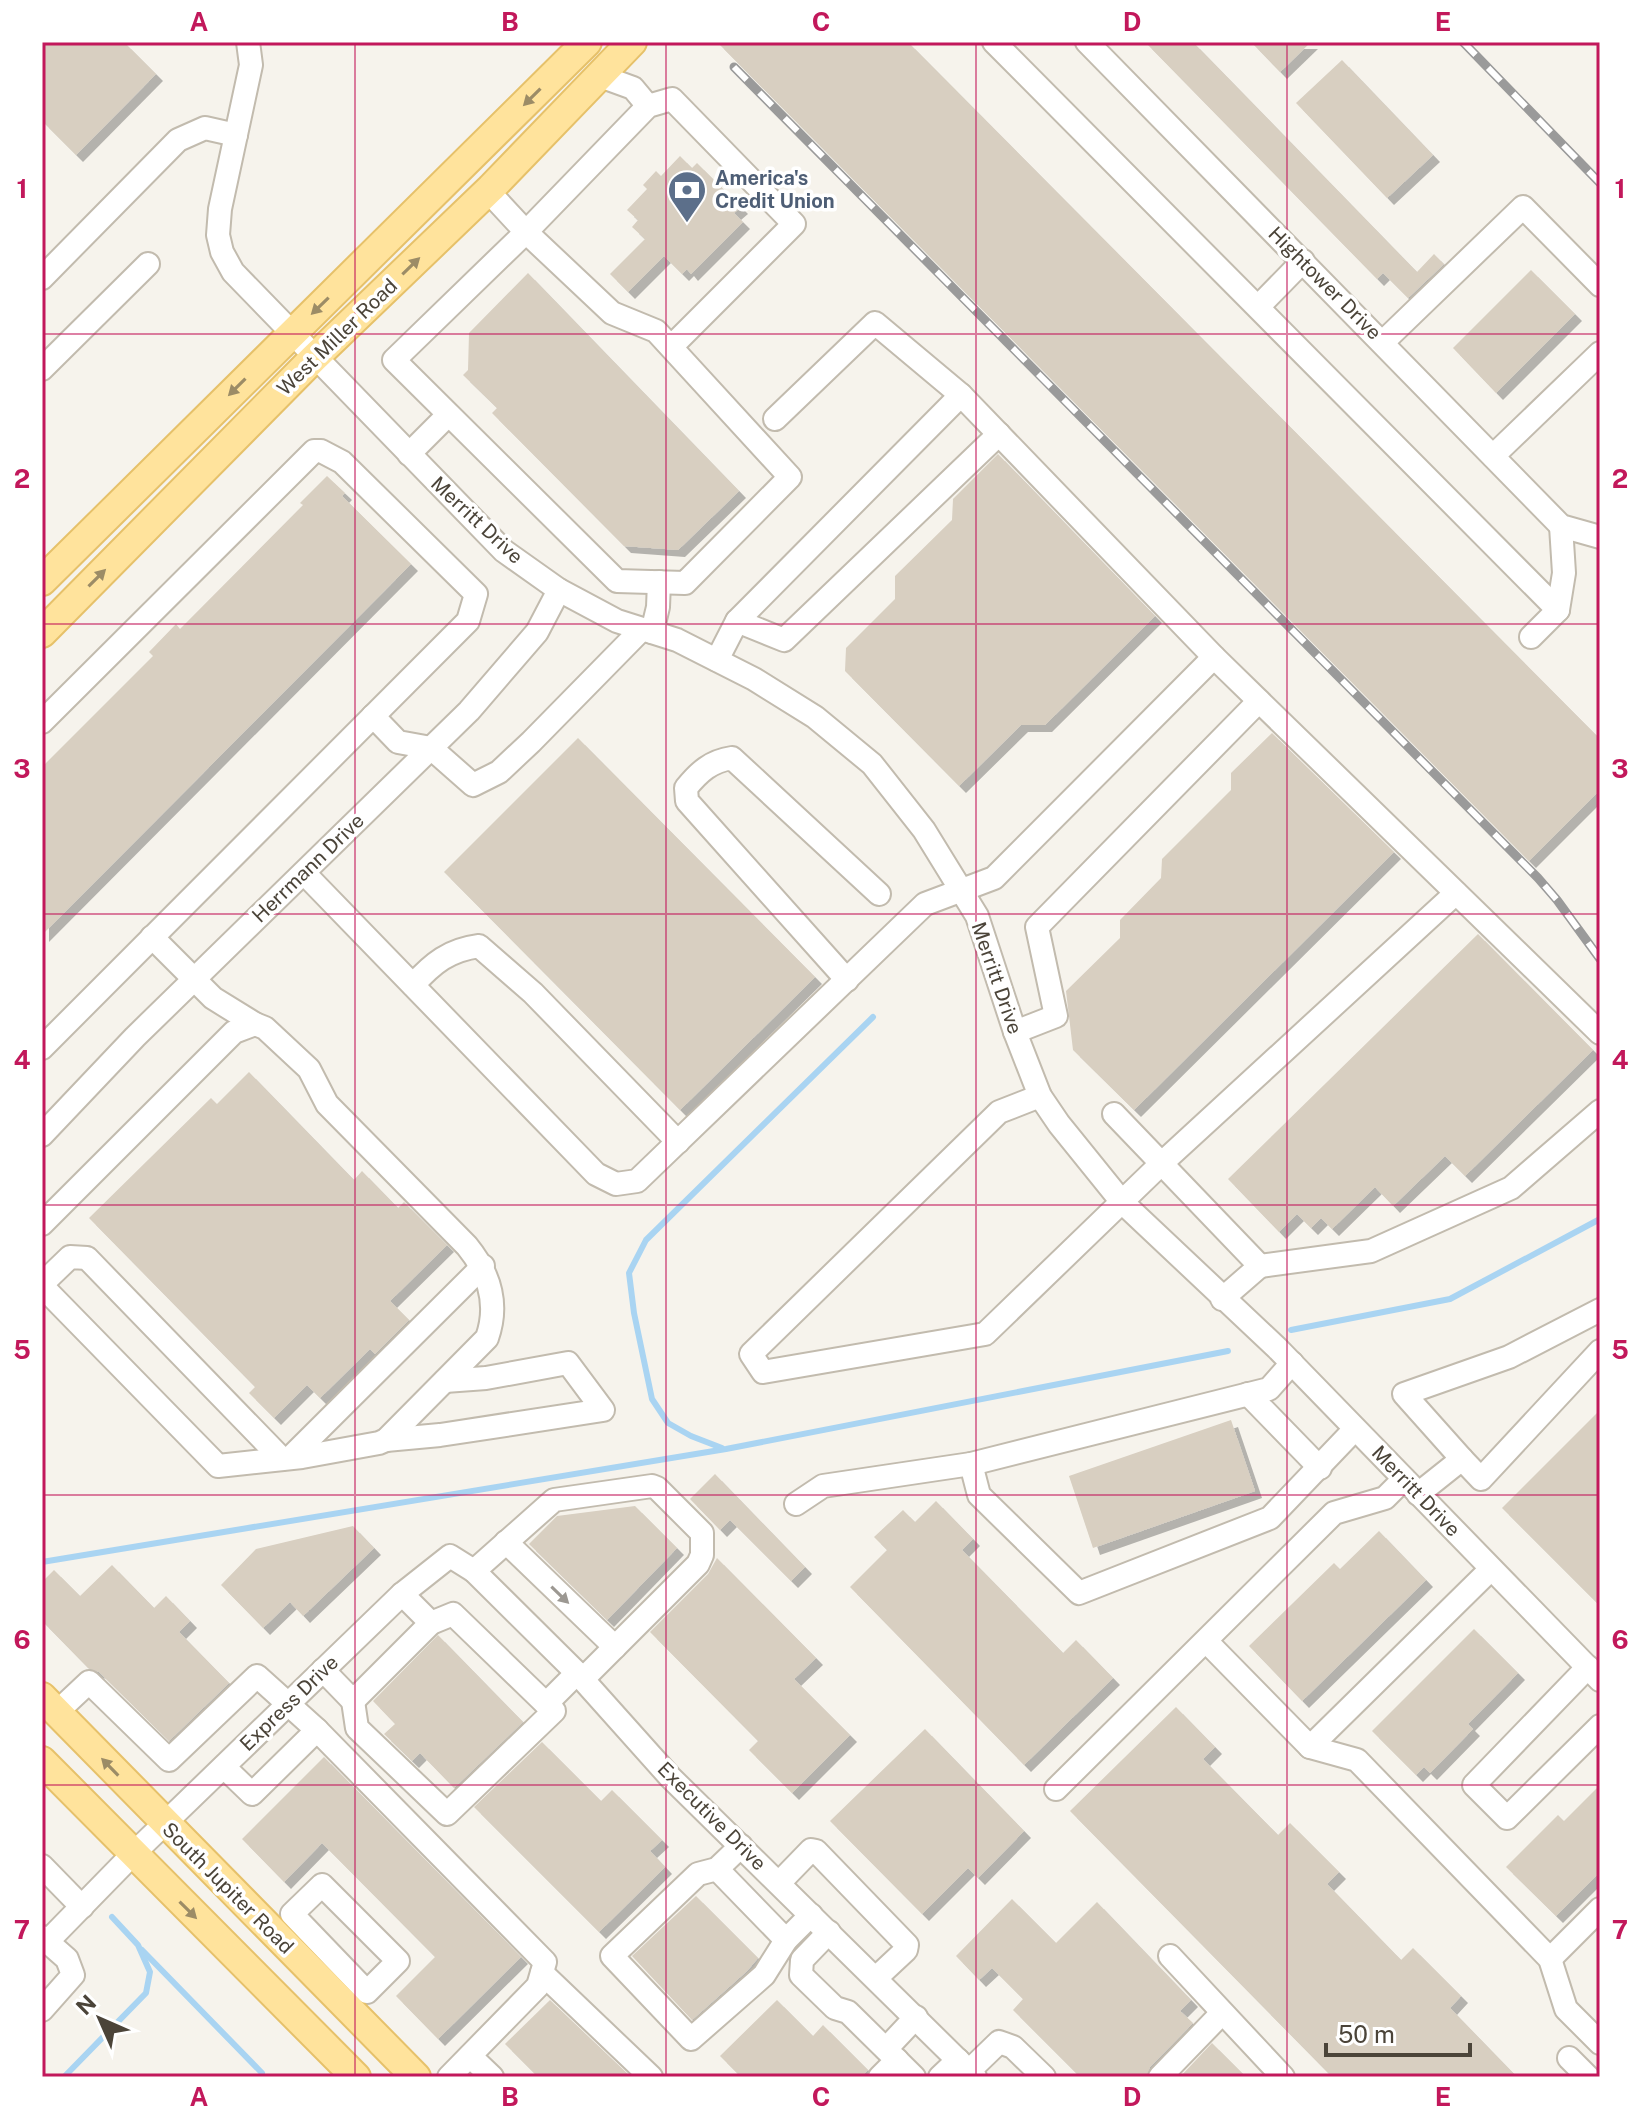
<svg xmlns="http://www.w3.org/2000/svg" width="1642" height="2119" viewBox="0 0 1642 2119" font-family="'Public Sans',sans-serif">
<style>
.lines{fill:none;stroke-linecap:round;stroke-linejoin:round}
.stream{stroke:#a9d4f2;stroke-width:6}
.building{fill:#d8cfc1;filter:url(#shadow)}
.minor-casing{stroke:#c2bbae;stroke-width:26}
.major-casing{stroke:#e6c16a;stroke-width:32}
.minor{stroke:#fff;stroke-width:22}
.major{stroke:#ffe39c;stroke-width:28}
.rail-casing{stroke:#9a9a9a;stroke-width:9}
.rail{stroke:#fff;stroke-width:6;stroke-dasharray:18;stroke-linecap:butt}
.oneway{fill:#9c8c66}
.oneway2{fill:#9c9892}
.grid{fill:none;stroke:#c2185b;stroke-width:2;stroke-opacity:0.55}
.labels{text-anchor:middle;dominant-baseline:central;stroke-width:7;stroke-linejoin:round;paint-order:stroke}
.service-label{font-size:20px;font-weight:bold;fill:#4e5e75;stroke:#fff;text-anchor:start}
.street-label{font-size:20px;fill:#4b4439;stroke:#fff}
.neatline{fill:none;stroke:#c2185b;stroke-width:3}
.grid-label{font-size:26px;text-anchor:middle;font-weight:bold;fill:#c2185b}
</style>
<defs>
<filter id="shadow"><feDropShadow dx="7" dy="7" stdDeviation="0" flood-color="#0004"/></filter>
</defs>
<rect width="100%" height="100%" fill="#f6f3ec"/>
<g class="lines">
<g class="stream">
<path d="M 1291,1330 L 1450,1299 L 1600,1219"/>
<path d="M 722,1448 L 691,1436 L 668,1423 L 652,1399 L 634,1313 L 629,1273 L 646,1240 L 873,1017"/>
<path d="M 42,1562 L 726,1449 L 1228,1351"/>
<path d="M 142,1950 L 262,2073"/>
<path d="M 64,2077 L 146,1993 L 150,1972 L 138,1945 L 112,1917"/>
</g>
</g>
<g class="building">
<path d="M 42,42 L 124,42 L 156,74 L 76,155 L 42,121 Z"/>
<path d="M 717,42 L 908,42 L 1600,739 L 1600,790 L 1529,861 Z"/>
<path d="M 1145,42 L 1193,42 L 1417,272 L 1434,254 L 1444,264 L 1408,298 L 1383,273 L 1377,279 Z"/>
<path d="M 1251,42 L 1311,42 L 1280,72 Z"/>
<path d="M 1342,60 L 1433,155 L 1387,198 L 1296,103 Z"/>
<path d="M 680,156 L 692,168 L 697,163 L 741,207 L 734,213 L 743,222 L 691,274 L 687,269 L 682,274 L 664,256 L 628,292 L 610,274 L 645,239 L 632,227 L 638,220 L 627,210 L 647,189 L 643,185 L 656,171 L 661,176 Z"/>
<path d="M 1531,270 L 1575,314 L 1496,393 L 1453,348 Z"/>
<path d="M 528,273 L 739,491 L 678,550 L 624,546 L 492,413 L 497,408 L 463,375 L 468,370 L 469,333 Z"/>
<path d="M 998,454 L 1155,616 L 1045,725 L 1021,725 L 959,786 L 845,671 L 846,648 L 895,599 L 895,576 L 952,520 L 953,499 Z"/>
<path d="M 327,476 L 345,493 L 342,496 L 411,564 L 42,935 L 42,767 L 153,656 L 149,652 L 176,624 L 180,629 L 303,505 L 300,503 Z"/>
<path d="M 1272,733 L 1394,852 L 1134,1110 L 1073,1050 L 1066,991 L 1120,938 L 1120,920 L 1161,878 L 1162,859 L 1231,790 L 1231,773 Z"/>
<path d="M 578,738 L 815,977 L 680,1110 L 444,872 Z"/>
<path d="M 1478,934 L 1593,1050 L 1465,1176 L 1445,1156 L 1393,1206 L 1375,1187 L 1332,1229 L 1321,1218 L 1311,1228 L 1297,1214 L 1279,1232 L 1228,1179 Z"/>
<path d="M 249,1072 L 354,1180 L 362,1171 L 398,1208 L 404,1202 L 447,1245 L 390,1301 L 409,1320 L 375,1354 L 370,1349 L 320,1398 L 307,1385 L 274,1418 L 249,1393 L 255,1387 L 89,1218 L 211,1098 L 217,1104 Z"/>
<path d="M 1600,1410 L 1600,1606 L 1502,1508 Z"/>
<path d="M 1231,1420 L 1255,1491 L 1093,1548 L 1069,1476 Z"/>
<path d="M 715,1474 L 805,1567 L 791,1581 L 730,1520 L 720,1530 L 690,1499 Z"/>
<path d="M 936,1501 L 973,1539 L 962,1550 L 1063,1653 L 1076,1640 L 1113,1678 L 1024,1765 L 850,1587 L 887,1550 L 874,1537 L 903,1510 L 915,1522 Z"/>
<path d="M 635,1506 L 677,1548 L 607,1620 L 529,1544 L 557,1516 Z"/>
<path d="M 353,1526 L 374,1548 L 303,1616 L 290,1602 L 263,1628 L 221,1585 L 256,1549 Z"/>
<path d="M 1379,1531 L 1426,1580 L 1302,1701 L 1249,1646 L 1334,1563 L 1340,1569 Z"/>
<path d="M 717,1558 L 816,1658 L 794,1679 L 850,1735 L 792,1793 L 749,1750 L 758,1741 L 650,1632 L 708,1574 Z"/>
<path d="M 112,1565 L 154,1608 L 166,1596 L 190,1621 L 179,1632 L 229,1683 L 169,1741 L 99,1672 L 88,1668 L 42,1621 L 42,1582 L 54,1570 L 80,1596 Z"/>
<path d="M 1474,1629 L 1518,1673 L 1468,1724 L 1473,1729 L 1430,1773 L 1424,1767 L 1416,1775 L 1372,1731 Z"/>
<path d="M 438,1635 L 523,1722 L 454,1788 L 420,1753 L 412,1761 L 384,1734 L 395,1724 L 373,1701 Z"/>
<path d="M 1176,1707 L 1215,1747 L 1203,1759 L 1278,1835 L 1290,1823 L 1339,1872 L 1327,1884 L 1401,1960 L 1413,1948 L 1461,1996 L 1450,2008 L 1517,2077 L 1332,2077 L 1070,1811 Z"/>
<path d="M 925,1729 L 1024,1831 L 978,1878 L 968,1868 L 922,1914 L 830,1821 Z"/>
<path d="M 542,1742 L 601,1801 L 612,1790 L 662,1840 L 650,1851 L 665,1867 L 599,1932 L 474,1807 Z"/>
<path d="M 324,1757 L 521,1957 L 438,2039 L 396,1996 L 435,1957 L 322,1843 L 284,1882 L 242,1839 Z"/>
<path d="M 1600,1785 L 1600,1872 L 1556,1916 L 1506,1867 L 1558,1815 L 1564,1821 Z"/>
<path d="M 696,1896 L 758,1958 L 747,1971 L 692,2020 L 632,1956 Z"/>
<path d="M 1012,1899 L 1056,1943 L 1097,1902 L 1191,2000 L 1180,2011 L 1193,2023 L 1150,2067 L 1146,2077 L 1080,2077 L 1013,2010 L 1023,1999 L 992,1968 L 979,1980 L 956,1956 Z"/>
<path d="M 550,2000 L 631,2077 L 538,2077 L 505,2044 Z"/>
<path d="M 777,2000 L 813,2036 L 823,2025 L 868,2070 L 861,2077 L 741,2077 L 720,2056 Z"/>
<path d="M 1212,2043 L 1246,2077 L 1180,2077 Z"/>
</g>
<g class="lines">
<g class="minor-casing">
<g id="minor">
<path d="M 248,42 L 251,65 L 220,209 L 218,235 L 222,252 L 233,272 L 504,551 L 559,590 L 617,621 L 677,640 L 754,679 L 815,717 L 872,764 L 924,830 L 977,916 L 1015,1032 L 1040,1096 L 1059,1124 L 1122,1202 L 1277,1348 L 1600,1680"/>
<path d="M 994,42 L 1558,610 L 1531,637"/>
<path d="M 1087,42 L 1561,526 L 1600,537"/>
<path d="M 600,76 L 633,88 L 648,106"/>
<path d="M 488,191 L 526,232 L 612,313 L 656,331 L 790,477 L 685,583 L 617,581 L 394,360 L 526,232 L 648,106 L 672,99 L 794,224 L 671,347"/>
<path d="M 42,278 L 178,140 L 205,128 L 236,135"/>
<path d="M 1258,307 L 1303,261"/>
<path d="M 1383,342 L 1523,207 L 1600,285"/>
<path d="M 42,369 L 148,264"/>
<path d="M 775,419 L 875,323 L 961,395 L 1214,657 L 1600,1033"/>
<path d="M 409,454 L 448,415"/>
<path d="M 1493,456 L 1600,353"/>
<path d="M 1558,610 L 1564,573 L 1561,526"/>
<path d="M 737,621 L 784,640 L 999,434"/>
<path d="M 652,632 L 658,607 L 659,582"/>
<path d="M 717,660 L 737,621 L 961,395"/>
<path d="M 373,716 L 398,742 L 431,748 L 473,785 L 499,772 L 531,742 L 642,629"/>
<path d="M 42,722 L 314,451 L 321,451 L 342,462 L 476,594 L 468,621 L 42,1048"/>
<path d="M 304,873 L 596,1174 L 616,1184 L 637,1181 L 925,904 L 994,878 L 1214,657"/>
<path d="M 152,937 L 213,998 L 255,1024"/>
<path d="M 847,980 L 687,801 L 686,788 C 699,772 711,761 732,758 L 879,894"/>
<path d="M 413,985 C 433,963 449,950 479,946 L 533,993 L 678,1142"/>
<path d="M 1015,1032 L 1056,1016 L 1037,927 L 1259,701"/>
<path d="M 1040,1096 L 999,1112 L 751,1354 L 763,1372 L 985,1334 L 1162,1163 L 1456,893"/>
<path d="M 1114,1114 L 1260,1266 L 1371,1251 L 1511,1188 L 1600,1111"/>
<path d="M 42,1135 L 135,1037 L 469,711 L 537,632 L 559,590"/>
<path d="M 42,1224 L 234,1032 L 255,1024 L 265,1028 L 309,1069 L 327,1104 L 467,1246 C 489,1273 499,1304 487,1338 L 386,1440 L 379,1443 L 302,1457 L 218,1466 L 42,1286"/>
<path d="M 42,1284 L 70,1257 L 87,1258 L 282,1459"/>
<path d="M 1222,1299 L 1260,1266"/>
<path d="M 1248,1394 L 1320,1468"/>
<path d="M 386,1440 L 440,1435 L 603,1410 L 568,1363 L 486,1378 L 445,1381"/>
<path d="M 290,1458 L 483,1266"/>
<path d="M 1462,1459 L 1481,1479 L 1600,1351"/>
<path d="M 971,1464 L 979,1495 L 1079,1593 L 1270,1518 L 1355,1429"/>
<path d="M 1418,1494 L 1462,1459 L 1404,1394 L 1509,1357 L 1600,1310"/>
<path d="M 796,1504 L 823,1486 L 971,1464 L 1269,1389 L 1292,1363"/>
<path d="M 506,1542 L 615,1647"/>
<path d="M 474,1571 L 554,1500 L 652,1486 L 657,1488 L 702,1533 L 702,1555 L 698,1564 L 583,1679"/>
<path d="M 402,1594 L 431,1623"/>
<path d="M 1206,1641 L 1310,1747 L 1357,1760 L 1550,1959 L 1566,2009 L 1600,2043"/>
<path d="M 1588,1667 L 1474,1785 L 1507,1818 L 1600,1726"/>
<path d="M 323,1670 L 353,1701 L 431,1623 L 453,1614 L 546,1704 L 577,1673"/>
<path d="M 353,1701 L 357,1728 L 447,1814 L 554,1711 L 546,1704"/>
<path d="M 57,1712 L 89,1682 L 169,1760 L 257,1676 L 317,1730"/>
<path d="M 1310,1747 L 1491,1569"/>
<path d="M 224,1767 L 252,1794 L 317,1730 L 545,1962 L 538,1986 L 449,2077"/>
<path d="M 1056,1789 L 1334,1513 L 1385,1498 L 1404,1479"/>
<path d="M 741,1846 L 717,1869 L 698,1874 L 612,1956 L 691,2039 L 764,1975 L 786,1940 L 811,1915"/>
<path d="M 42,1866 L 82,1907"/>
<path d="M 717,1869 L 786,1940"/>
<path d="M 779,1883 L 811,1850 L 816,1851 L 907,1945 L 906,1950 L 876,1978"/>
<path d="M 322,1885 L 398,1961 L 367,1992 L 292,1914 Z"/>
<path d="M 829,1932 L 802,1960 L 801,1975 L 835,2008 L 848,2012 L 914,2077"/>
<path d="M 42,1937 L 67,1959 L 73,1975 L 42,2010"/>
<path d="M 47,1942 L 132,1855 L 402,1594 L 450,1556 L 474,1571 L 577,1673 L 670,1777 L 975,2077"/>
<path d="M 1170,1956 L 1283,2077"/>
<path d="M 1550,1959 L 1600,1909"/>
<path d="M 542,1973 L 651,2077"/>
<path d="M 886,2049 L 916,2017"/>
<path d="M 470,2056 L 492,2077"/>
<path d="M 1569,2058 L 1588,2077"/>
<path d="M 969,2071 L 999,2042 L 1013,2047 L 1044,2077"/>
<path d="M 880,2077 L 897,2060"/>
<path d="M 940,2077 L 958,2060"/>
<path d="M 1160,2077 L 1222,2013"/>
</g>
</g>
<g class="major-casing">
<g id="major">
<path d="M 42,581 L 587,42"/>
<path d="M 42,633 L 314,358 L 491,188 L 632,42"/>
<path d="M 42,1697 L 416,2077"/>
<path d="M 42,1761 L 356,2077"/>
</g>
</g>
<use href="#minor" class="minor"/>
<use href="#major" class="major"/>
<g class="rail-casing">
<g id="rail">
<path d="M 1463,42 L 1600,183"/>
<path d="M 734,67 L 1538,878 L 1557,900 L 1600,959"/>
</g>
</g>
<use href="#rail" class="rail"/>
</g>
<defs><path id="oneway-solid" d="M-6-.8H1V-3.2L6.5 0L1 3.2V.8H-6Z" transform="scale(2)"/></defs>
<g class="oneway">
<use href="#oneway-solid" transform="translate(532 97) rotate(135)"/>
<use href="#oneway-solid" transform="translate(411 266) rotate(-44)"/>
<use href="#oneway-solid" transform="translate(320 306) rotate(136)"/>
<use href="#oneway-solid" transform="translate(237 387) rotate(135)"/>
<use href="#oneway-solid" transform="translate(97 578) rotate(-45)"/>
<use href="#oneway-solid" transform="translate(110 1767) rotate(-134)"/>
<use href="#oneway-solid" transform="translate(188 1910) rotate(45)"/>
</g>
<use class="oneway2" href="#oneway-solid" transform="translate(560 1595) rotate(44)"/>
<path class="grid" d="M 355,42 L 355,2077M 666,42 L 666,2077M 976,42 L 976,2077M 1287,42 L 1287,2077M 42,334 L 1600,334M 42,624 L 1600,624M 42,914 L 1600,914M 42,1205 L 1600,1205M 42,1495 L 1600,1495M 42,1785 L 1600,1785"/>
<defs>
<g id="bank-pin" transform="scale(2)"><path d="M0 17L-7.5 6A9.5 9.5 0 1 1 7.5 6Z" fill="#5c6f8a" stroke="#fff"/><path d="M-6-4H6V4H-6ZM0-2.3a2.3 2.3 0 1 0 0 4.6a2.3 2.3 0 1 0 0-4.6Z" fill="#fff"/></g>
</defs>
<g fill-rule="evenodd">
<use href="#bank-pin" x="687" y="190"/>
</g>
<g class="labels">
<g class="service-label">
<text x="715" y="178">America's<tspan x="715" dy="23">Credit Union</tspan></text>
</g>
<g class="street-label">
<text transform="translate(1325 283) rotate(45)">Hightower Drive</text>
<text transform="translate(337 337) rotate(-44)">West Miller Road</text>
<text transform="translate(477 520) rotate(43)">Merritt Drive</text>
<text transform="translate(308 868) rotate(-44)">Herrmann Drive</text>
<text transform="translate(997 978) rotate(71)">Merritt Drive</text>
<text transform="translate(1416 1491) rotate(46)">Merritt Drive</text>
<text transform="translate(289 1703) rotate(-44)">Express Drive</text>
<text transform="translate(712 1816) rotate(45)">Executive Drive</text>
<text transform="translate(228 1888) rotate(45)">South Jupiter Road</text>
</g>
</g>
<rect width="1642" height="2119" fill="none" stroke="#ffffff" stroke-width="88"/>
<g transform="translate(100 2019) rotate(315)" stroke="#ffffff" stroke-width="6" paint-order="stroke">
<path d="M0-6L14 30L0 20L-14 30Z" fill="#4b4439"/>
<text y="-12" font-size="22" font-weight="bold" text-anchor="middle" fill="#4b4439">N</text>
</g>
<path d="M1326 2043v12h144v-12" fill="none" stroke="#4b4439" stroke-width="4"/>
<text x="1338" y="2043" font-size="24" fill="#4b4439" stroke="#ffffff" stroke-width="6" paint-order="stroke">50 m</text>
<rect x="44" y="44" width="1554" height="2031" class="neatline"/>
<g class="grid-label">
<text x="199" y="31">A</text>
<text x="510" y="31">B</text>
<text x="821" y="31">C</text>
<text x="1132" y="31">D</text>
<text x="1443" y="31">E</text>
<text x="22" y="198">1</text>
<text x="1620" y="198">1</text>
<text x="22" y="488">2</text>
<text x="1620" y="488">2</text>
<text x="22" y="778">3</text>
<text x="1620" y="778">3</text>
<text x="22" y="1069">4</text>
<text x="1620" y="1069">4</text>
<text x="22" y="1359">5</text>
<text x="1620" y="1359">5</text>
<text x="22" y="1649">6</text>
<text x="1620" y="1649">6</text>
<text x="22" y="1939">7</text>
<text x="1620" y="1939">7</text>
<text x="199" y="2106">A</text>
<text x="510" y="2106">B</text>
<text x="821" y="2106">C</text>
<text x="1132" y="2106">D</text>
<text x="1443" y="2106">E</text>
</g>
</svg>
